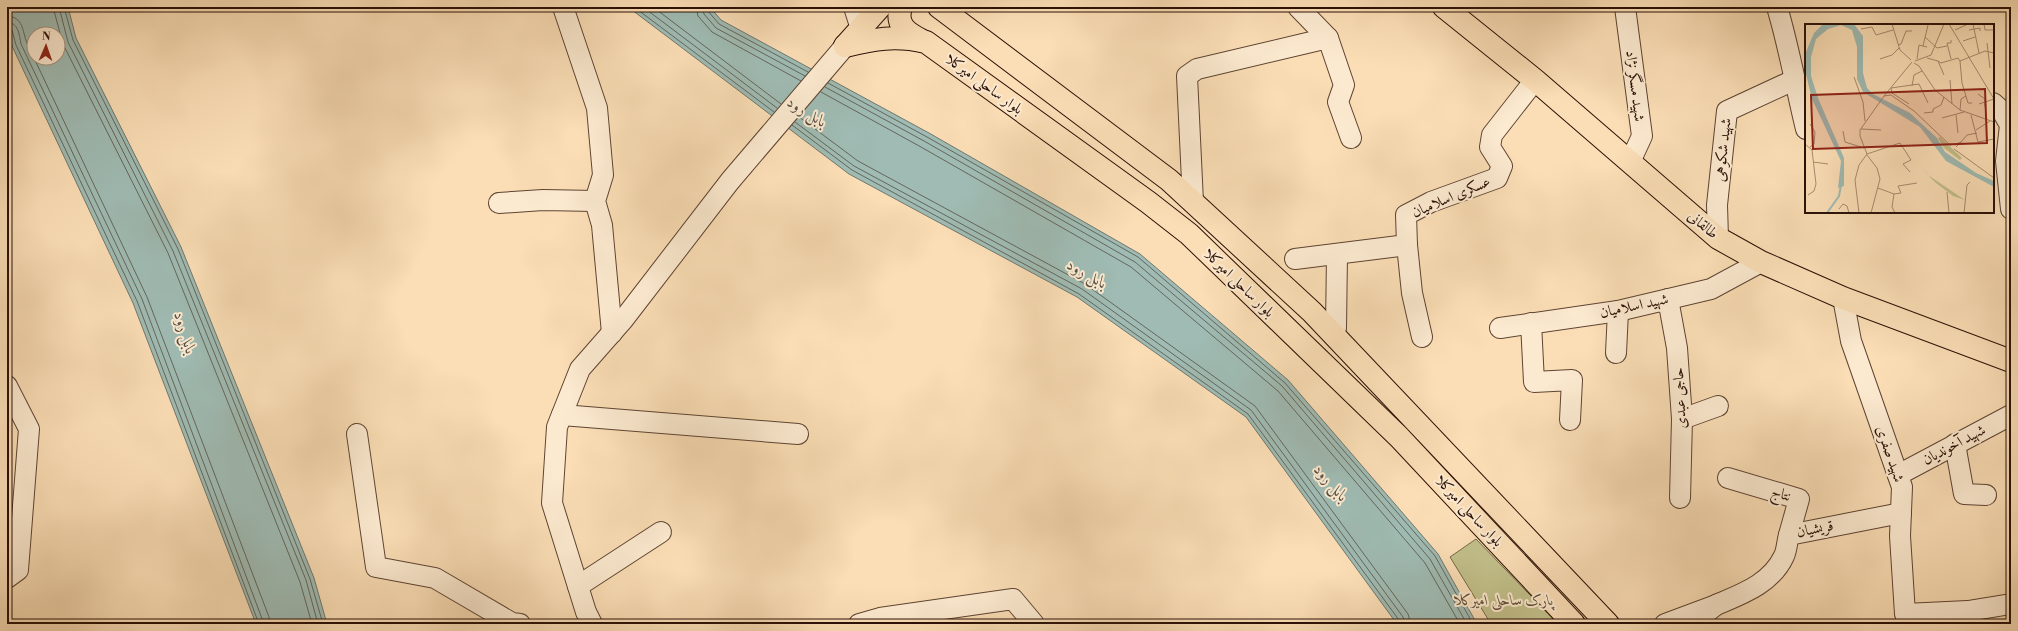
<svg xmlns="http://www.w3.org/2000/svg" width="2018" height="631" viewBox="0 0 2018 631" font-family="'Libre Bodoni',Amiri,serif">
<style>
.green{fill:#c2c08b;stroke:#766848}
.water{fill:#9fbbb3;stroke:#70776e;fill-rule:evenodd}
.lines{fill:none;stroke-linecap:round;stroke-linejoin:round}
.shore{stroke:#64665c;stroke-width:1}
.minor-casing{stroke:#5e4432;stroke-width:22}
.major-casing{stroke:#2a1006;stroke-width:24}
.minor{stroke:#fcead0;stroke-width:20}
.major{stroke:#fbdeb6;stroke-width:22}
.labels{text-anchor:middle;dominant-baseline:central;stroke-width:4;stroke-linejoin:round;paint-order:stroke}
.street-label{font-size:15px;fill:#2a1006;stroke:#fcead0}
.park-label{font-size:15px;font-style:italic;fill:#5f4e35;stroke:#fcead0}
.water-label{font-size:16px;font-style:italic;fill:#534c43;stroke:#fcead0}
.inset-river{fill:none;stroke:#9fbbb3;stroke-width:2}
.inset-road{fill:none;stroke:#a78c70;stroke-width:1}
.view{fill:#8f2418;fill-opacity:0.15;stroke:#8f2418;stroke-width:2}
.inset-edge{fill:none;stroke:#2a1006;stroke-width:2}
</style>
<rect width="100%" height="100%" fill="#fbdeb6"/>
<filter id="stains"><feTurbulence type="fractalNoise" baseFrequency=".005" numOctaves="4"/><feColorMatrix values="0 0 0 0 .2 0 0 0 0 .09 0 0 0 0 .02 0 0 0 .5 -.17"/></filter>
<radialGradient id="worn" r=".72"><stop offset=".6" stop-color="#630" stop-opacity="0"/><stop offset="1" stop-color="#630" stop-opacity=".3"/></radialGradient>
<path class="green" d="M 1476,539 L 1558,624 L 1491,624 L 1450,557 Z"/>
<g class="water">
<path d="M 7,7 L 68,7 L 76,38 L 181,247 L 314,578 L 327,624 L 256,624 L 133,303 L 12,46 L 7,23 ZM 34,34 L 58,34 L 58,58 L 34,58 Z"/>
<path d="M 628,7 L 710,7 L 721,20 L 929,133 L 1140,254 L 1288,380 L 1438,554 L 1477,624 L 1397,624 L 1246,417 L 1077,297 L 849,174 Z"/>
</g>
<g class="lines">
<g class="shore">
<path d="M 53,7 L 63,44 L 168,253 L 300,582 L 312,624"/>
<path d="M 59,7 L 68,42 L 173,251 L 306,580 L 318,624"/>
<path d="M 64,7 L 73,40 L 178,249 L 310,579 L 323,624"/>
<path d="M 634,7 L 774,112"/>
<path d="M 643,7 L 777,108"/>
<path d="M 653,7 L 781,104"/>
<path d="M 696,7 L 698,16 L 712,32 L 801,81"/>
<path d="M 702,7 L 704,14 L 716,28 L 805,76"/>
<path d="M 707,7 L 708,11 L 719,24 L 808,72"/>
<path d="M 7,16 C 24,17 22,31 27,43 C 29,48 32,53 34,58"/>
<path d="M 7,22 C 19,23 19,34 21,44 L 142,299 L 264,624"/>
<path d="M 7,28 L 12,30 L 16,45 L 137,301 L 259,624"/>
<path d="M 34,58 L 147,297 L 269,617 L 270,624"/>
<path d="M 828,83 L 927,137 L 1138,257 L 1285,383 L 1435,556 L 1473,624"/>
<path d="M 825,87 L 924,141 L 1135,262 L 1282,386 L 1430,559 L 1467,624"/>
<path d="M 821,92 L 921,147 L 1131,267 L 1278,391 L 1425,563 L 1460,624"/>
<path d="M 799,117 L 858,161 L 1085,284 L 1255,406 L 1408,614 L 1411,624"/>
<path d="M 795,122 L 854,166 L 1082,289 L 1251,410 L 1403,617 L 1405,624"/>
<path d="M 792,125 L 852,170 L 1079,294 L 1248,414 L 1399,620 L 1400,624"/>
</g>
<g class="minor-casing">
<g id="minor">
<path d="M 563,7 L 597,108 L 603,175 L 595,201 L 602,225 L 612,333"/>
<path d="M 854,7 L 861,29"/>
<path d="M 1298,7 L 1328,38 L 1344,85 L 1338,102 L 1351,138"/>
<path d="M 1625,7 L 1642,136 L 1630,162"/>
<path d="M 1777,7 C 1789,47 1796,88 1806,129"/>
<path d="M 1993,103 L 2002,111 L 2010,125 L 2006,161 L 2011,209"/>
<path d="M 1193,202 L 1187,76 L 1197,69 L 1328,38"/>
<path d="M 499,203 L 543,200 L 595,201"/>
<path d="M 1718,238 L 1717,205 L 1727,111 L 1794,80"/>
<path d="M 1407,245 L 1412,293 L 1422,337"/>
<path d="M 1295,259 L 1407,245 L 1406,215 L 1431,202 L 1497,178 L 1502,166 L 1490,147 L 1492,135 L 1535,80"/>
<path d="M 1843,298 L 1851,341 L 1902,487 L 1900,536 L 1905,614 L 1968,611 L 2011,604"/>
<path d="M 1668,299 L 1677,348 L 1682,419 L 1680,498"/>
<path d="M 1531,323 L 1534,382 L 1572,380 L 1570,420"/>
<path d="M 1336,328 L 1337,254"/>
<path d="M 1500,328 L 1618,311 L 1711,289 L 1761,262"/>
<path d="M 1616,353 L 1618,311"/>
<path d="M 7,386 L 29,429 L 18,570 L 7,578"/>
<path d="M 562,415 L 798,434"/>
<path d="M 1682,419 L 1718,406"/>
<path d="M 357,434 L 376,567 L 435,578 L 512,623 L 520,624"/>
<path d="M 1955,444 L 1964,494 L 1986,495"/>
<path d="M 1898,475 L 2011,415"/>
<path d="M 1728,478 L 1799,499 L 1789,535"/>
<path d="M 578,586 L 661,532"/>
<path d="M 1716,605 C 1742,594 1771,584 1784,556 C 1787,550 1787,541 1789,535 L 1901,513"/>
<path d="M 592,624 L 586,612 L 552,503 L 557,427 L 580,369 L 623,320 L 730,181 L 845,46"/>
<path d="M 859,624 L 880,618 L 1013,599 L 1034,624"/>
<path d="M 1665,624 L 1716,605 L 1692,624"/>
</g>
</g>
<g class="major-casing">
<g id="major">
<path d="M 901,7 C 895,25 907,33 921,40"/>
<path d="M 939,7 L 1169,180 L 1312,312 L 1608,624"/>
<path d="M 1444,7 L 1535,80 L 1718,238 L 1761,262 L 1843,298 L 2011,361"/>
<path d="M 845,46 C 874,39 895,35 926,42 L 1148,202 L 1189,234 L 1399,437 L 1574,624"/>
<path d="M 845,46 L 880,7"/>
</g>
</g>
<use href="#minor" class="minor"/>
<use href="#major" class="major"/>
</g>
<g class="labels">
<g class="street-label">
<text transform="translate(984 84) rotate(36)">بلوار ساحلی امیرکلا</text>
<text transform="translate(1635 86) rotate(83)">شهید مسگر نژاد</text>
<text transform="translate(1723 150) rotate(-84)">شهید شکوهی</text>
<text transform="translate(1451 197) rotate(-23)">عسکری اسلامیان</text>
<text transform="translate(1703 225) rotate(40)">طالقانی</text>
<text transform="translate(1239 283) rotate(44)">بلوار ساحلی امیرکلا</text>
<text transform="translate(1634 306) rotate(-12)">شهید اسلامیان</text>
<text transform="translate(1680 398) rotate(-93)">حاجی عبدی</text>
<text transform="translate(1954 445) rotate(-28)">شهید آخوندیان</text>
<text transform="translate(1890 454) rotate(71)">شهید صفری</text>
<text transform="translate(1781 494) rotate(16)">نتاج</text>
<text transform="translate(1469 511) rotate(47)">بلوار ساحلی امیرکلا</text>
<text transform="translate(1815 529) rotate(-11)">قریشیان</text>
</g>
<g class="park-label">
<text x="1504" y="600">پارک ساحلی امیرکلا</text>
</g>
<g class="water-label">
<text transform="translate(807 112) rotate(32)">بابل رود</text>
<text transform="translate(1087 274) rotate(29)">بابل رود</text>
<text transform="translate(185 333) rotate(73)">بابل رود</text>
<text transform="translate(1331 483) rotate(49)">بابل رود</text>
</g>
</g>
<g transform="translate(1805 24)">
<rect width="189" height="189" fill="#fbdeb6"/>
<path d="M 135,113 L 157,134 L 155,136 L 139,124 L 133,114 ZM 118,144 L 123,151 L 160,176 L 148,172 L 131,159 L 122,150 Z" fill="#c2c08b"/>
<path d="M 18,0 L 49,0 L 58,12 L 58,49 L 62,64 L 68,70 L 105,89 L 132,114 L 140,128 L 171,149 L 189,157 L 189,163 L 141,137 L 115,103 L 58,68 L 52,55 L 52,23 L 47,6 L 36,1 L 23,5 L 11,15 L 6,33 L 6,52 L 13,74 L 39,134 L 39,162 L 33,164 L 36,137 L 7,75 L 0,46 L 1,28 L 9,9 Z" fill="#9fbbb3"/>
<path class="inset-river" d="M 22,189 L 34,172 L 36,161"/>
<path class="inset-road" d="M 87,0 L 95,26 L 106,36M 144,0 L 189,75M 168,0 L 174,29M 179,0 L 180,6 L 189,6M 56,5 L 67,3 L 71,11 L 88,6M 150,6 L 161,1M 164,6 L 175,4 L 175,7M 120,13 L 132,24 L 142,22M 146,16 L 146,19 L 142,19 L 146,35M 158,17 L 170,13M 182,19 L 185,44M 93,21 L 96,20 L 101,7 L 107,7M 118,22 L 123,1M 122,34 L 133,37 L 139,51M 75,35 L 87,31 L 94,24M 112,35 L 114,21 L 122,23M 110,37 L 126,31 L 139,0M 133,37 L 136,39 L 153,34 L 155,37 L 180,27 L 189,29M 155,37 L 157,59 L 163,79 L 167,79M 109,39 L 114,42 L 130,66 L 155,86 L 189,98M 49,53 L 58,78 L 60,97M 145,56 L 147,80M 107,62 L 109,51 L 117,47M 86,64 L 114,60 L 123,79M 86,64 L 87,69 L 104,80M 173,70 L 180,75 L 180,83M 79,72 L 86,71 L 109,87 L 146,122M 79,72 L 107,38M 174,80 L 189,75M 155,86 L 156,75 L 161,72M 119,89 L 128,88 L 128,85 L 136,81 L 139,73M 151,91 L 153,109M 166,91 L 173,118 L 189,115M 137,94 L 159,88M 56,105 L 76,106M 171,106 L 185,97M 38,107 L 40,118 L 59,124M 156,118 L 162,111 L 172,109M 0,120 L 7,126 L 11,160 L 9,167 L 3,171M 149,121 L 156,118 L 151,123M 5,123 L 9,120 L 10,108 L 5,100M 149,125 L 189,154M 62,130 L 95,119 L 106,136 L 98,140 L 105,148M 62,131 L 72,144 L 75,155 L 66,189M 8,138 L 23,140M 73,164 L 89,170 L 87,183 L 90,189M 142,168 L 144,189M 89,170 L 96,169 L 93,162 L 112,159M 34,185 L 38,180 L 42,182 L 44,189M 54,189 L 50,156 L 54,141 L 62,130 L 55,112 L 55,106 L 79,72M 159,189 L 162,161 L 165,158"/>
<path class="view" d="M 180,65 L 182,119 L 8,125 L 6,71 Z"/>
<rect width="189" height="189" class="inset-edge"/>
</g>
<rect width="2018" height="631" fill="none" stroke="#fbdeb6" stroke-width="24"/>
<rect x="8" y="8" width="2002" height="615" fill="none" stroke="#2a1006" stroke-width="2"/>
<rect x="12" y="12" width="1994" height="607" fill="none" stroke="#2a1006"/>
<g transform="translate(46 46) rotate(2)"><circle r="19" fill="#fcead0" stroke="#a8937f"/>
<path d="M0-3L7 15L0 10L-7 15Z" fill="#8f2418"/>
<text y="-6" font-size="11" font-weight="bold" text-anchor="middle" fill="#2a1006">N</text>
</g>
<rect width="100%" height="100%" filter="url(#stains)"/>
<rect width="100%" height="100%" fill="url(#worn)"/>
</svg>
